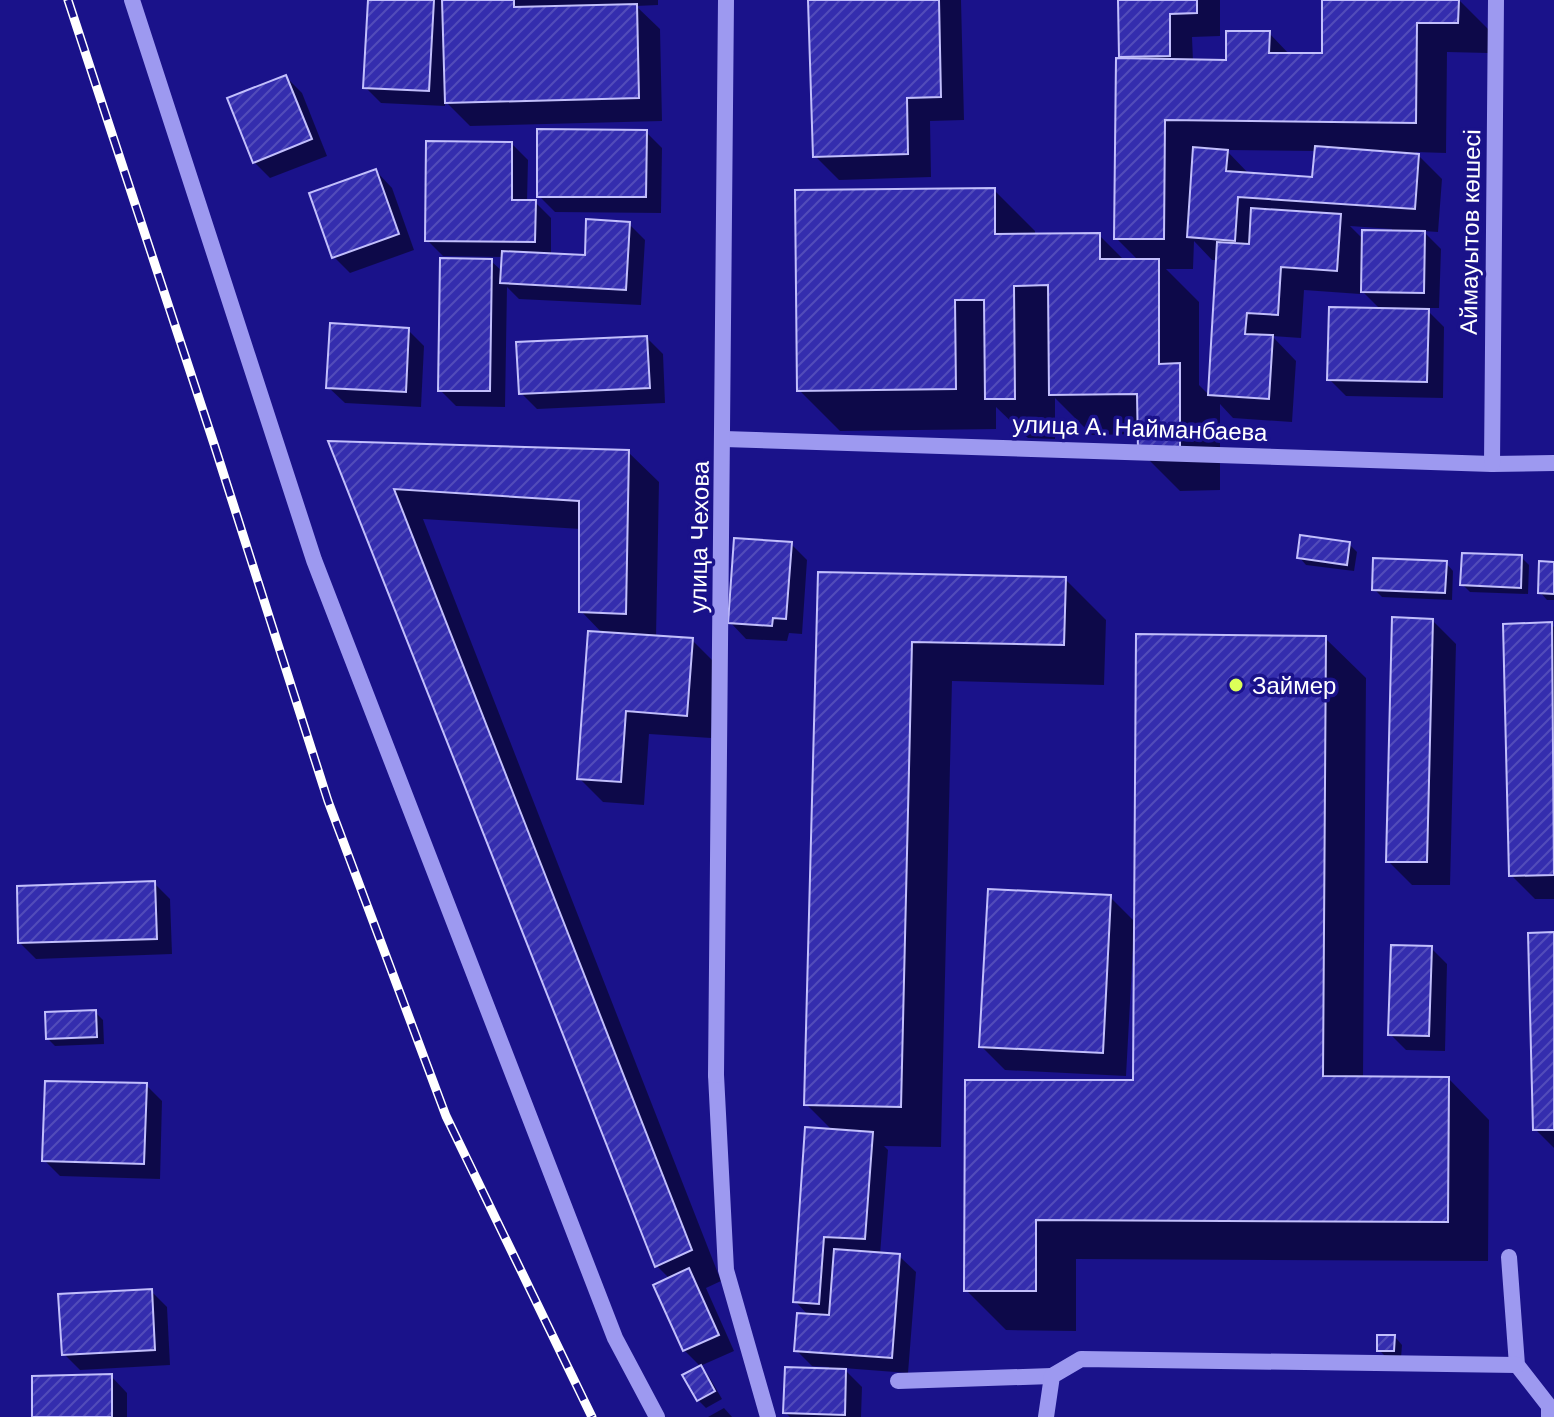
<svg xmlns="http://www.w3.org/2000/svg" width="1554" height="1417" viewBox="0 0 1554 1417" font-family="Arial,sans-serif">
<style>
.shadow{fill:#0007;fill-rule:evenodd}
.building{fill:url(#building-hatch);stroke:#c2bffc;stroke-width:2}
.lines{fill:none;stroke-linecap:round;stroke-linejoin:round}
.lane{stroke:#9d99f0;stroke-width:16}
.street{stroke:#9d99f0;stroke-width:16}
.rail-casing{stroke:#fff;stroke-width:9}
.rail{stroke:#1a128a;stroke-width:6;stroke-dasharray:18;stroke-linecap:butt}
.poi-dot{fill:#dcff58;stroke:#1a128a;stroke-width:3}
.labels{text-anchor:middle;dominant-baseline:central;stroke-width:7;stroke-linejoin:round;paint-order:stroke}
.street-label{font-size:24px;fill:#fff;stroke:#1a128a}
.poi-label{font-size:24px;fill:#fff;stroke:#1a128a;text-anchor:start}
</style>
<defs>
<pattern id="building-hatch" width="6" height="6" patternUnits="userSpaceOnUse" patternTransform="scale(2)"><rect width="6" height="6" fill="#342dae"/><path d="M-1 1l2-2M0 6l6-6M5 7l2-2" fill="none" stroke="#524cba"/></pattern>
</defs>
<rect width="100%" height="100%" fill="#1a128a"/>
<g class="shadow">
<path d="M 370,0 L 658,0 L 658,5 L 636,6 L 660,29 L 662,121 L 470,126 L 445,101 L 445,106 L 381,103 L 365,87 Z"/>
<path d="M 810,0 L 961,0 L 964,120 L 930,121 L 931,177 L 839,180 L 815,156 Z"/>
<path d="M 1120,0 L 1220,0 L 1220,36 L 1192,37 L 1193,61 L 1228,62 L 1269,33 L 1290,55 L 1324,55 L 1324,0 L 1459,0 L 1489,30 L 1488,53 L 1447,52 L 1446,153 L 1415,152 L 1442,179 L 1438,232 L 1423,231 L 1441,249 L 1439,308 L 1425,308 L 1444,327 L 1443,398 L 1346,396 L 1330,380 L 1381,310 L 1360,289 L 1360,294 L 1304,290 L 1301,338 L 1272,336 L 1296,361 L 1292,422 L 1233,418 L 1220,404 L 1220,490 L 1180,491 L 1139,450 L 1139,434 L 1092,435 L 1055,398 L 1055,439 L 1028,438 L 996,407 L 996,429 L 840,431 L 799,390 L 994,190 L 1035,231 L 1035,236 L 1099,235 L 1125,261 L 1139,261 L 1116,238 L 1125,60 L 1121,56 ZM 1226,150 L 1317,151 L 1314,179 L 1250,175 ZM 1350,226 L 1392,229 L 1392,232 L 1364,240 ZM 1194,241 L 1212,260 L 1218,260 L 1210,396 L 1199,385 L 1199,302 L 1166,269 L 1193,269 Z"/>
<path d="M 286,77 L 302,93 L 327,156 L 270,178 L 254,162 Z"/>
<path d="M 646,132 L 662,148 L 661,213 L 555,212 L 539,196 Z"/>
<path d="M 512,144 L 528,160 L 527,202 L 535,202 L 551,218 L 551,256 L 586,258 L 629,224 L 645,240 L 641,305 L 519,299 L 507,287 L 505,407 L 456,406 L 440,390 L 491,261 L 503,272 L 504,257 L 443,256 L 427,240 Z"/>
<path d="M 376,171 L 392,188 L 414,250 L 350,273 L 334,257 Z"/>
<path d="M 408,330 L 424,346 L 421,407 L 345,403 L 328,387 Z"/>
<path d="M 647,338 L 663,354 L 665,403 L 537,409 L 521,393 Z"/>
<path d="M 331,443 L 628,452 L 659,482 L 656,638 L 692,640 L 716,664 L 711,738 L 649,734 L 644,805 L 603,802 L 579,778 L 603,634 L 581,611 L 581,529 L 423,519 L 721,1281 L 706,1288 L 734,1351 L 700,1366 L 684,1350 L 670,1279 L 657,1266 Z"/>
<path d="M 791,544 L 807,560 L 802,634 L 789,633 L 787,641 L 746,639 L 730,622 Z"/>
<path d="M 1349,544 L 1357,552 L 1354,571 L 1306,565 L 1299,557 Z"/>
<path d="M 1521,557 L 1529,565 L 1528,594 L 1470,592 L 1462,584 Z"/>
<path d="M 1446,563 L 1453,571 L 1452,600 L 1382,597 L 1374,589 Z"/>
<path d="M 1554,564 L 1554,600 L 1547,600 L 1540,592 Z"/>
<path d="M 820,574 L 1065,579 L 1106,620 L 1104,685 L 952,681 L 941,1147 L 884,1146 L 888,1150 L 880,1255 L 899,1256 L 916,1272 L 908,1373 L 843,1368 L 862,1387 L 861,1417 L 790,1417 L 785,1412 L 829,1371 L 829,1367 L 812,1366 L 796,1350 L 809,1316 L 795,1301 L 833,1131 L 806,1104 Z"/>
<path d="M 1432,620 L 1456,644 L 1450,885 L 1412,885 L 1388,861 Z"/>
<path d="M 1551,624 L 1554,627 L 1554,899 L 1535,899 L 1511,875 Z"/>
<path d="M 1325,638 L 1366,678 L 1363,1078 L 1449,1079 L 1489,1120 L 1488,1261 L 1076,1259 L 1076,1331 L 1006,1330 L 966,1290 L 1135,1082 L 1136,948 L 1133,948 L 1126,1076 L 1005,1070 L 981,1046 L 1110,897 L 1136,923 Z"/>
<path d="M 154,883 L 170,899 L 172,954 L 36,959 L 20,943 Z"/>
<path d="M 1554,934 L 1554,1148 L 1535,1129 Z"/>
<path d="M 1431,948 L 1447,964 L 1445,1051 L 1406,1050 L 1390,1034 Z"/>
<path d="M 95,1012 L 103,1020 L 104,1044 L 55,1046 L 48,1039 Z"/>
<path d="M 146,1085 L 162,1101 L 160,1179 L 60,1176 L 44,1160 Z"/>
<path d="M 151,1291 L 167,1307 L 170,1365 L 80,1370 L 64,1354 Z"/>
<path d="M 1395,1337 L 1402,1345 L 1401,1358 L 1387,1358 L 1379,1350 Z"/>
<path d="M 701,1367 L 708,1375 L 722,1399 L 706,1408 L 698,1400 Z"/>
<path d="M 111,1376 L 127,1393 L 127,1417 L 34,1417 Z"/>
<path d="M 724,1408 L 732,1417 L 708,1417 Z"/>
</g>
<g class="building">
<path d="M 368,0 L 434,0 L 429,91 L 363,88 Z"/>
<path d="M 442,0 L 514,0 L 514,7 L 637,4 L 639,98 L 445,103 Z"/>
<path d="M 808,0 L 939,0 L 941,97 L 907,98 L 908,154 L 813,157 Z"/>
<path d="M 1118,0 L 1197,0 L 1197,13 L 1170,14 L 1170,56 L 1119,57 Z"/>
<path d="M 1322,0 L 1459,0 L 1458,23 L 1417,23 L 1416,123 L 1165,120 L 1164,239 L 1114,239 L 1116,58 L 1226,60 L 1226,31 L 1270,31 L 1269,53 L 1322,53 Z"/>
<path d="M 286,75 L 312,139 L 253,163 L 227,98 Z"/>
<path d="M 537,129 L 647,130 L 646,197 L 537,197 Z"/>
<path d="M 426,141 L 512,142 L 512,200 L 536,200 L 535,242 L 425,241 Z"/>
<path d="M 1315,146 L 1419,154 L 1415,209 L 1238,197 L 1235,241 L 1187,237 L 1193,147 L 1228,150 L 1226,171 L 1312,177 Z"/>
<path d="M 376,169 L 399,234 L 332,258 L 309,193 Z"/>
<path d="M 995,188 L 995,234 L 1100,233 L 1100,259 L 1159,259 L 1159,364 L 1180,363 L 1180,450 L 1138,451 L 1137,394 L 1049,395 L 1048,285 L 1014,286 L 1015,399 L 985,399 L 984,300 L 955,300 L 956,389 L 797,391 L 795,190 Z"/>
<path d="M 1251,208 L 1341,214 L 1337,271 L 1281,267 L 1278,315 L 1247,313 L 1245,334 L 1273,335 L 1269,399 L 1208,395 L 1217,242 L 1249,244 Z"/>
<path d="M 586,219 L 630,222 L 626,290 L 500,283 L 502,251 L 585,255 Z"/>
<path d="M 1362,230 L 1425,231 L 1424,293 L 1361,292 Z"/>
<path d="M 440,258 L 492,259 L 490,391 L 438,391 Z"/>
<path d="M 1329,307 L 1429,309 L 1427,382 L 1327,380 Z"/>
<path d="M 330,323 L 409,328 L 406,392 L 326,388 Z"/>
<path d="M 647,336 L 650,388 L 519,394 L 516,342 Z"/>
<path d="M 328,441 L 629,450 L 626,614 L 579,612 L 579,501 L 394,489 L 692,1250 L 655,1267 Z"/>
<path d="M 1300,535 L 1350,542 L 1347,565 L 1297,558 Z"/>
<path d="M 734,538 L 792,542 L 786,619 L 773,618 L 772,626 L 728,623 Z"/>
<path d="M 1462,553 L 1522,555 L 1521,588 L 1460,585 Z"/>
<path d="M 1373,558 L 1447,561 L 1445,593 L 1372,590 Z"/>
<path d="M 1539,561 L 1554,562 L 1554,594 L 1538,593 Z"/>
<path d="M 818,572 L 1066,577 L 1064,645 L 912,642 L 901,1107 L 804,1105 Z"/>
<path d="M 1392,617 L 1433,619 L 1427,862 L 1386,862 Z"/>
<path d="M 1552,622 L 1554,875 L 1509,876 L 1503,624 Z"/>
<path d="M 588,631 L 693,638 L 687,716 L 626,711 L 621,782 L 577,779 Z"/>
<path d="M 1136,634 L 1326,636 L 1323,1076 L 1449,1077 L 1448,1222 L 1036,1220 L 1036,1291 L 964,1291 L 965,1080 L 1133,1080 Z"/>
<path d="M 155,881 L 157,939 L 18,943 L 17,886 Z"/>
<path d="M 988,889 L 1111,895 L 1103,1053 L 979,1047 Z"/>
<path d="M 1554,932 L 1554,1130 L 1533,1130 L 1528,933 Z"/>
<path d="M 1391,945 L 1432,946 L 1429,1036 L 1388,1035 Z"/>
<path d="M 96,1010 L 97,1037 L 46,1039 L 45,1012 Z"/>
<path d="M 45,1081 L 147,1083 L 144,1164 L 42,1161 Z"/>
<path d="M 805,1127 L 873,1132 L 865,1239 L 824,1237 L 819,1304 L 793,1302 Z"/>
<path d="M 834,1249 L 900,1254 L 892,1358 L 794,1351 L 797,1313 L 829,1315 Z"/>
<path d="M 689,1268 L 719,1335 L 683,1351 L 653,1285 Z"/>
<path d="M 152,1289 L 155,1350 L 62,1355 L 58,1294 Z"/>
<path d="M 1377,1335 L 1395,1335 L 1394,1351 L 1377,1351 Z"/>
<path d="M 701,1365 L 715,1391 L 697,1401 L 682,1375 Z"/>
<path d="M 785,1367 L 846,1369 L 845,1415 L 783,1413 Z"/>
<path d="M 112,1374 L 112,1417 L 32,1417 L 32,1376 Z"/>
</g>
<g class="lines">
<g class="lane">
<path d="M 132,0 L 314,560 L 615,1338 L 657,1417"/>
<path d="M 716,1075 L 726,1270 L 768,1417"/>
<path d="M 1509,1257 L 1517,1365 L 1549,1406 L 1549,1417"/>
<path d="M 898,1381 L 1052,1376"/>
<path d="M 1046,1417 L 1052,1376 L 1081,1359 L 1517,1365"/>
</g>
<g class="street">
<path d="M 724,439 L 1492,464 L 1554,463"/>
<path d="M 1492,464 L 1496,0"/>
<path d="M 716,1075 L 726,0"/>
</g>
<g class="rail-casing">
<path id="rail" d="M 68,0 L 214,444 L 328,801 L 446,1116 L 592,1417"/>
</g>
<use href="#rail" class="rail"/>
</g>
<circle class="poi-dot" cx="1236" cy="685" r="8"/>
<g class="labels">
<g class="street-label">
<text transform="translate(1470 232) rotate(-89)">Аймауытов көшесі</text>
<text transform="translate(1140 428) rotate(2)">улица А. Найманбаева</text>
<text transform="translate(699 537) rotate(-89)">улица Чехова</text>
</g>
<g class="poi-label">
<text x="1252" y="685">Займер</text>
</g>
</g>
</svg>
